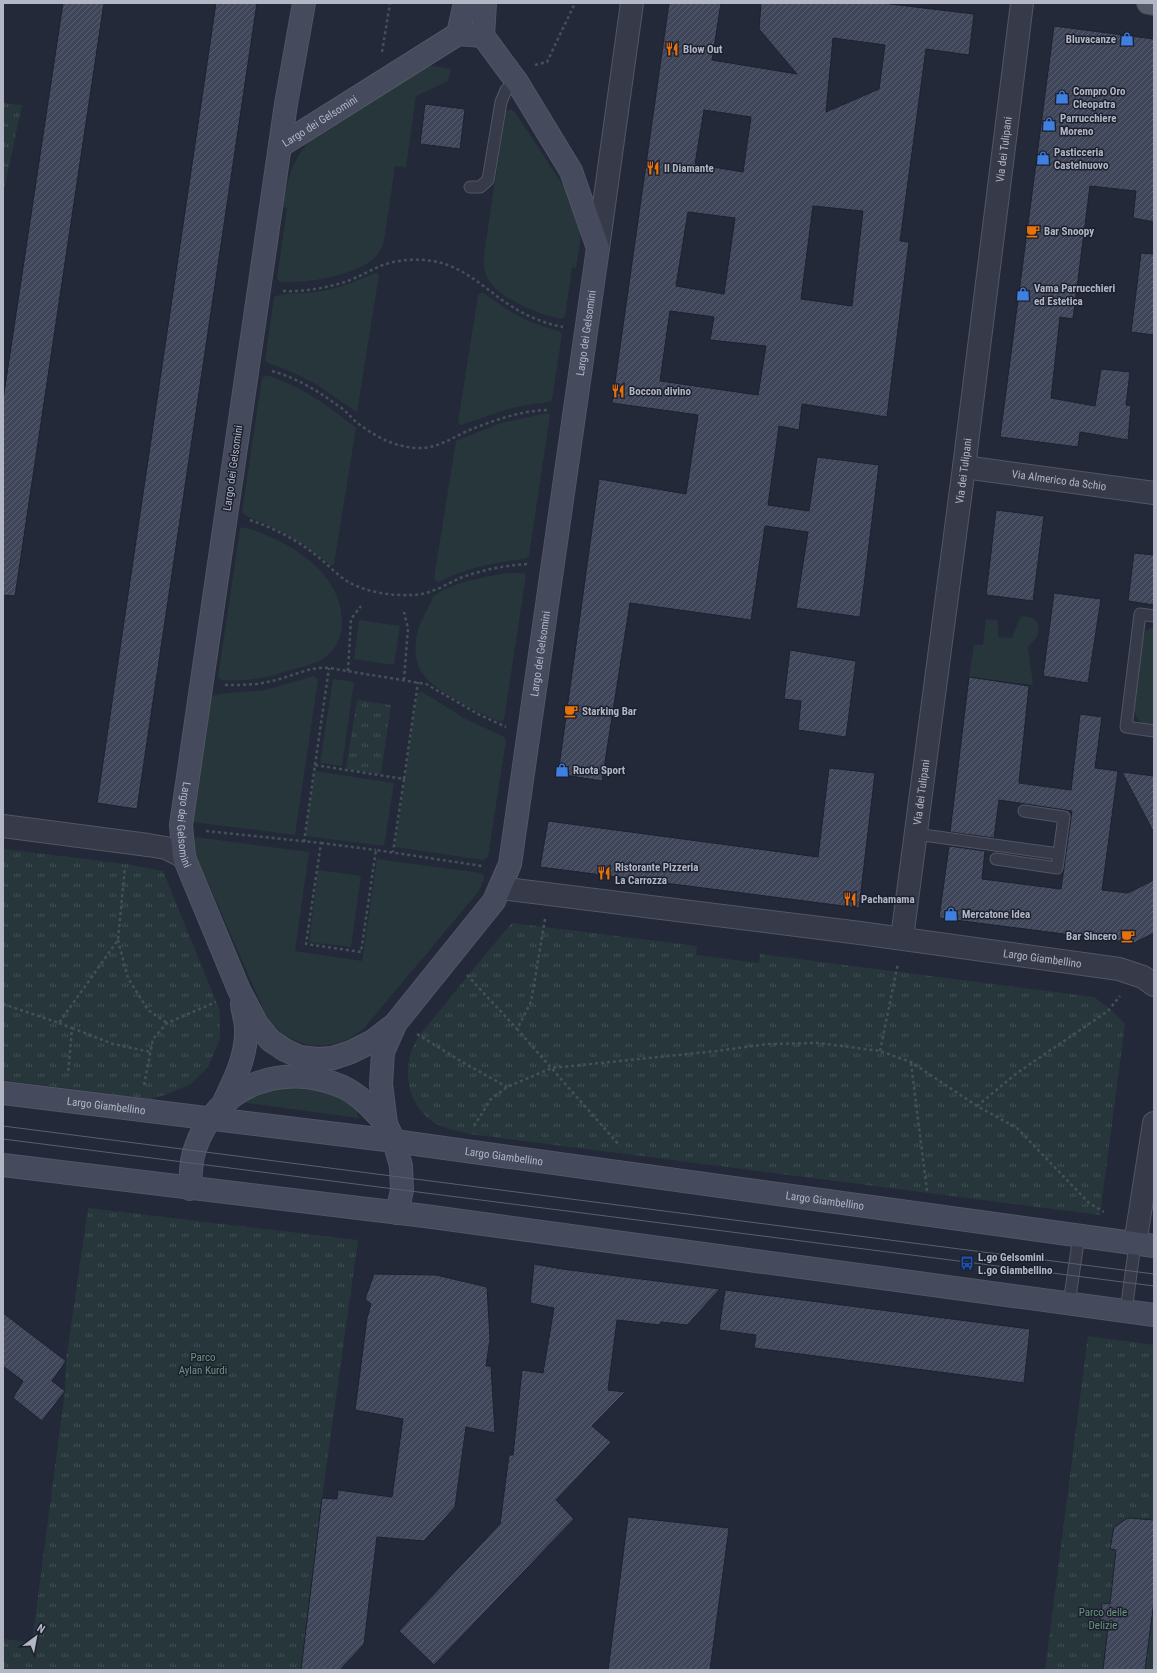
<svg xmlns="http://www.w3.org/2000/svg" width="1157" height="1673" viewBox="0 0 1157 1673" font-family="'Roboto Condensed',sans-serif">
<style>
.grass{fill:#26363b}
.park{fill:url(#park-tufts)}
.building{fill:url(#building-hatch);stroke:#1e2230;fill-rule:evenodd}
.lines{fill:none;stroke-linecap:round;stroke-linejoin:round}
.lane-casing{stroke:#525664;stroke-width:13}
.street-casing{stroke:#525664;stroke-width:24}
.secondary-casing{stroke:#525664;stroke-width:24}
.primary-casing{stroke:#404452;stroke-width:24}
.path{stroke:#435157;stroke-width:2.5;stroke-dasharray:3 3;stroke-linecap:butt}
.lane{stroke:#373b49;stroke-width:11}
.street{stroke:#373b49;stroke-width:22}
.secondary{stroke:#454a5c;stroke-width:22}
.primary{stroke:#555a69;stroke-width:22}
.tram{stroke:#595f70;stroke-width:1}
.labels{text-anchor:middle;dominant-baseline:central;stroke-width:3;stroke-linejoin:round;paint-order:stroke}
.poi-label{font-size:11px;font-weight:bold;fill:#b2b6c5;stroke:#1c202e;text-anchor:start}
.street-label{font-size:11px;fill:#b2b6c5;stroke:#1c202e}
.park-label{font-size:11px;fill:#6b957c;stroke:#1c202e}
</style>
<defs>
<pattern id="park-tufts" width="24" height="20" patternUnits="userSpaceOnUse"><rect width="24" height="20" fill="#26363b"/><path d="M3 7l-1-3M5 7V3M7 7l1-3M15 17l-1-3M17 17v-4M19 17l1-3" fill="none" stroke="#435156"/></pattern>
<pattern id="building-hatch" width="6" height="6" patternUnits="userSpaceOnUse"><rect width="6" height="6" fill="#404659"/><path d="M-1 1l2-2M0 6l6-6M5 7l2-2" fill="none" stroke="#595e6f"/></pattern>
</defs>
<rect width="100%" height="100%" fill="#232939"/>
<g class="grass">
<path d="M 426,65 L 451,69 L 448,81 L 416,96 L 406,167 L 395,166 C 392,185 390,203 387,221 C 385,231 385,243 380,251 C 366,275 305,284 280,282 L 277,278 L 287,208 L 283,207 C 287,181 292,159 311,139 Z"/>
<path d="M 511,109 L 515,112 L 570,196 L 580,225 L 580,243 L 576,268 L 572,267 L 565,317 L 561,319 C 540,315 494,297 486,275 C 483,268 484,261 484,254 L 505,115 L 506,111 Z"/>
<path d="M 375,273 L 377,273 L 379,275 L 357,412 L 314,383 L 292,372 L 268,363 L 265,360 L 274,297 C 283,292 303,294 315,292 C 336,289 356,282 375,273 Z"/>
<path d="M 482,292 C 510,312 525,322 559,331 L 562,334 L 552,400 C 546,404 536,403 528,405 C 505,408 483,418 461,425 L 458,422 L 478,295 Z"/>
<path d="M 266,375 C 303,387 327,405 356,428 L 334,564 L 331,566 C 304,542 279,529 246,516 L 242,512 L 262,378 Z"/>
<path d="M 547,413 L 550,415 L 529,556 L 525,559 C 495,562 466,568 439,582 L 436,581 L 434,578 L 456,441 L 501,423 Z"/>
<path d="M 244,527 C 287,540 342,571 342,622 C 342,636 336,650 324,658 C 314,665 301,667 290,670 C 268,678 245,682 221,680 L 218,677 L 240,529 Z"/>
<path d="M 511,573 L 523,573 L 526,575 L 504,720 L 501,722 C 478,712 438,694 423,674 C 415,664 415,652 416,639 C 418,626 424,617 429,605 C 431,603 431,600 433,597 C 448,583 491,575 511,573 Z"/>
<path d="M 1023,616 C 1026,617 1030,617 1033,618 C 1039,621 1040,633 1036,638 C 1033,642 1030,644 1028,648 L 1033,685 L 969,677 L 974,645 L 983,645 L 986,619 L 998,620 L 998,637 L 1012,638 L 1020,618 Z"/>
<path d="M 359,620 L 400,626 L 394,665 L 354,659 Z"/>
<path d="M 1154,627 L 1154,727 C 1140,725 1136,719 1133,706 L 1142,637 L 1145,631 Z"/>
<path d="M 314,676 L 318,680 L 295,835 L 192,822 L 211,696 L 228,693 L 265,690 Z"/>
<path d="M 333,679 L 354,682 L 342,766 L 320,763 Z"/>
<path d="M 421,691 L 464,718 L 504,737 L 506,740 L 488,857 L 483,860 L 395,847 L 417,695 Z"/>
<path d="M 315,771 L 394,783 L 384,846 L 305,836 Z"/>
<path d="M 195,837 L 309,852 L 295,951 L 362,961 L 377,859 L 481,873 L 485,876 L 479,891 L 366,1026 C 334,1057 288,1051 265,1013 L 193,848 L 191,840 Z"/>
<path d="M 318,870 L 361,876 L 351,947 L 309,942 Z"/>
<path d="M 307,1082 L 356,1106 L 358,1118 L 239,1102 L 261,1085 Z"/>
</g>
<g class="park">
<path d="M 3,103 L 22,105 L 3,194 Z"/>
<path d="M 357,700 L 391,705 L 381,774 L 346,769 Z"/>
<path d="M 3,849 L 126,864 L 163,871 L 220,1011 L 220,1039 L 208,1067 L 191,1084 L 165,1095 L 150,1099 L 3,1080 Z"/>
<path d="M 512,923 L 697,946 L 696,955 L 759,963 L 760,954 L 1094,997 L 1110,1009 L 1125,1024 L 1100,1215 L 470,1134 C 458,1131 446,1129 435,1123 C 409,1107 401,1072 414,1045 C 421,1031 433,1020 442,1008 C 465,979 488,951 512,923 Z"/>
<path d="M 88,1208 L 358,1240 L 322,1498 L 301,1670 L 3,1670 L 3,1639 L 32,1642 L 65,1391 L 66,1361 Z"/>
<path d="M 1088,1336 L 1154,1345 L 1154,1670 L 1045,1670 Z"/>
</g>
<g class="building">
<path d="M 63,3 L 104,3 L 15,596 L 3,595 L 3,400 Z"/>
<path d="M 216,3 L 257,3 L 137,809 L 97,803 Z"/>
<path d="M 669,3 L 721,3 L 712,60 L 797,74 L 759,29 L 761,3 L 882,3 L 974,14 L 969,55 L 926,49 L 900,241 L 909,242 L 887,417 L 802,404 L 799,430 L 779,426 L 768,505 L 809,511 L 817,457 L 879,465 L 860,617 L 796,608 L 808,532 L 765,526 L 751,620 L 630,603 L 602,781 L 558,774 L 599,479 L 686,494 L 698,415 L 612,403 ZM 833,38 L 885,45 L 879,89 L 826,112 ZM 704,110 L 751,117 L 743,172 L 695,164 ZM 813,206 L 863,211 L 852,306 L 801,299 ZM 688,212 L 735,218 L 724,294 L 676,286 ZM 670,311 L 714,317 L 710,340 L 766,346 L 758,395 L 660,381 Z"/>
<path d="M 1054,26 L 1154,39 L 1154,222 L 1133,218 L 1136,191 L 1090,186 L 1073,319 L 1060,317 L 1051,398 L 1095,406 L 1101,369 L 1130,372 L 1126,405 L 1131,406 L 1128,440 L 1080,432 L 1078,447 L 1000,437 Z"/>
<path d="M 425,104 L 465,109 L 460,149 L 420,144 Z"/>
<path d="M 1141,253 L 1154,254 L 1154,335 L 1131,332 Z"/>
<path d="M 996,510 L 1044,516 L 1033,601 L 986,595 Z"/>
<path d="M 1134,553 L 1154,555 L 1154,605 L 1128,601 Z"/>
<path d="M 1054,593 L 1101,599 L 1088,683 L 1043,676 Z"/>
<path d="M 790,650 L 856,661 L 846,737 L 798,730 L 801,701 L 784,699 Z"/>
<path d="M 969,677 L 1029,686 L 1019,783 L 1071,790 L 1080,714 L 1102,717 L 1095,768 L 1118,771 L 1102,890 L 1128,893 L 1154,880 L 1154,933 L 1134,943 L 939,918 L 949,846 L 985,851 L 982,879 L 1061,889 L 1072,811 L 999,800 L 994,838 L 950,832 Z"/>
<path d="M 829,768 L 875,773 L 859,908 L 540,867 L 548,821 L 818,857 Z"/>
<path d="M 1122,772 L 1154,776 L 1154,833 Z"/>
<path d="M 534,1264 L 562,1269 L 720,1289 L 687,1325 L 661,1322 L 660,1325 L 617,1320 L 608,1390 L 625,1392 L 592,1426 L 611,1442 L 556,1500 L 574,1519 L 434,1665 L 399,1631 L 500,1524 L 509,1455 L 513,1455 L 522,1370 L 543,1373 L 554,1308 L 530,1303 Z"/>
<path d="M 374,1274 L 436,1275 L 487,1287 L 490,1339 L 486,1366 L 491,1366 L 495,1433 L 466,1427 L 455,1507 L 424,1541 L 377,1537 L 364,1644 L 340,1670 L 301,1670 L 322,1498 L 337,1499 L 338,1490 L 392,1497 L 403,1419 L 355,1410 L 367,1318 L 371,1304 L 365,1299 Z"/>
<path d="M 725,1290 L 1030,1329 L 1024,1383 L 754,1348 L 756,1335 L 719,1330 Z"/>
<path d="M 3,1313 L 66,1361 L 52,1381 L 65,1391 L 42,1421 L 13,1398 L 23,1381 L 3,1366 Z"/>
<path d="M 628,1517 L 729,1528 L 710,1670 L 608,1670 Z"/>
<path d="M 1128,1518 L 1154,1520 L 1154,1601 L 1145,1670 L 1103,1670 L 1108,1627 L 1099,1626 L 1102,1603 L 1110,1604 L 1116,1550 L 1110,1549 L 1114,1527 Z"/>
</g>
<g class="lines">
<g class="lane-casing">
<g id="lane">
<path d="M 470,187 L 480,187 L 488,180 L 501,102 L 506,90 L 517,82"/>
<path d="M 1154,616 L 1140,614 L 1126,727 L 1154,731"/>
<path d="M 916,834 L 1059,854"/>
<path d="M 996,859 L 1057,868 L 1064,817 L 1024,811"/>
<path d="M 1069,1303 L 1079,1236"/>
<path d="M 1126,1311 L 1135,1244"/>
</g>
</g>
<g class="street-casing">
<g id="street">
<path d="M 598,248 L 632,3"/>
<path id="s1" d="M 964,467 L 1154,493"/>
<path d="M 3,826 L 148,845 L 166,848 L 184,857"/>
<path id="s2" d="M 500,888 L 860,933 L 1119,969 L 1143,977 L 1154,985"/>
<path id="s3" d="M 902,938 L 964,467 L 1022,3"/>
<path d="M 1135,1244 L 1154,1123"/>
</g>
</g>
<g class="secondary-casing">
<g id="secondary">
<path id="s4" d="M 304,3 L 286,104 L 181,825 L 184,857 L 239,990 L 257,1024 L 270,1040 L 285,1050 L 300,1057 L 317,1059 L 333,1058 L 351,1052 L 373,1041 L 395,1024 L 494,901 L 510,864 L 598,248 L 571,171 L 517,82 L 483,36 L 485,3"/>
<path d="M 458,34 L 465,3"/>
<path id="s5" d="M 280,146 L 458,34 L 483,36"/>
<path d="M 395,1025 L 383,1052 L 381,1084 L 386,1124 L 394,1141 L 401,1166 L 402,1190 L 397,1213"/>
<path id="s6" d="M 3,1093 L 394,1141 L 1154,1246"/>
<path d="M 224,1102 C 235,1079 247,1055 246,1029 C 246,1021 243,1013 242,1004"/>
<path d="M 3,1165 L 425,1216 L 1154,1315"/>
<path d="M 190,1189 C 191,1175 190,1162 195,1149 C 216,1086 282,1060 343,1087 C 360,1095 373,1110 386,1124"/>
</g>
</g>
<g class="primary-casing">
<path id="primary" d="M 1148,3 L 1154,4"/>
</g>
<g class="path">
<path d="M 382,52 L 390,3"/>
<path d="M 535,65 L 547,62 L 575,3"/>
<path d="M 283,291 C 304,292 325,288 345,282 C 357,278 367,272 378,267 C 394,260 415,258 432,261 C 460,265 480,284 502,300 C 520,313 541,323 563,327"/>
<path d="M 272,371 C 296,378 317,390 337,405 C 344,409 349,415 355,421 C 374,436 397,449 422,448 C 439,447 452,438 467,431 C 492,421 522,410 549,410"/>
<path d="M 250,520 C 274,528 297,540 317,556 C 327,564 336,574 347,581 C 364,592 392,596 412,595 C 429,595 445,585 460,578 C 482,570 505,565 529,564"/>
<path d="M 348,671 L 351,619 L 361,606"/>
<path d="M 404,680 L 408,628 L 404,612"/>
<path d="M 225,685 C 241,685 257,685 272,681 C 291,677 310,666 329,668 L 426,684 L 478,714 L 506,727"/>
<path d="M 315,765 L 329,668"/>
<path d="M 404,779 L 418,682"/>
<path d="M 206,831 L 321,843 L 306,944 L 361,952 L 376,850 L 482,866"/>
<path d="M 304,842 L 315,765 L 404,779 L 393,852"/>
<path d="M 321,843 L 376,850"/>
<path d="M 545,919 L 531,1002 L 517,1029 L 620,1146"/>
<path d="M 118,940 L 128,978 L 148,1010 L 167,1023"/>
<path d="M 467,975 L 517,1029"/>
<path d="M 3,1004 L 59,1023 L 118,940 L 125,867"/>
<path d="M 59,1023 L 72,1028 L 68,1075"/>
<path d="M 72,1028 L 113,1044 L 151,1052"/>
<path d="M 417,1034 L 464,1063 L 507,1087"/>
<path d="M 880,1051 L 898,963"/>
<path d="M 911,1063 L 927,1191"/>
<path d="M 144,1085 L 153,1039 L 167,1023 L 216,1002"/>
<path d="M 977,1106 L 1017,1073 L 1108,1011 L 1120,996"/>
<path d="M 474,1126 L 491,1099 L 507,1087 L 552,1068 L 717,1051 L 768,1044 L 818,1043 L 880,1051 L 911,1062 L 977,1106 L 1017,1128 L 1089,1203 L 1104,1212"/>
</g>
<use href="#lane" class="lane"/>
<use href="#street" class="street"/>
<use href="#secondary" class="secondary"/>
<use href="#primary" class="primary"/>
<g class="tram">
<path d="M 3,1126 L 1154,1274"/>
<path d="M 3,1139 L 1154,1286"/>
</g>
</g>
<defs>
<g id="shop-bare" transform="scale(1.08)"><path d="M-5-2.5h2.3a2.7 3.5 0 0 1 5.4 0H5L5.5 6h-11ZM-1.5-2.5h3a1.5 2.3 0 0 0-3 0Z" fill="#3f7fe0" stroke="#1c202e" stroke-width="2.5" paint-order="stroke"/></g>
<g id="restaurant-bare" transform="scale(1.08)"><path d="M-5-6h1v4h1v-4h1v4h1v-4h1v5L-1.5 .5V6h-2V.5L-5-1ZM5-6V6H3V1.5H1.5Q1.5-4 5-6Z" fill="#e8710a" stroke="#1c202e" stroke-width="2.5" paint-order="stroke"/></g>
<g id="cafe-bare" transform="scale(1.08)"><path d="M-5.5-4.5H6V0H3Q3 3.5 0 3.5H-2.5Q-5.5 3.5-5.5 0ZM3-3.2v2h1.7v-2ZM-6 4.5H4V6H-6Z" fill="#e8710a" stroke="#1c202e" stroke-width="2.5" paint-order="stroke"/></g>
<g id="bus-bare" transform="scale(1.08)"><path d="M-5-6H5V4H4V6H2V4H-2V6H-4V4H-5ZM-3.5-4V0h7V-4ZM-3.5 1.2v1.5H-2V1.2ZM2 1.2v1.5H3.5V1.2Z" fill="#1a4fb4" stroke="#1c202e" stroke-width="2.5" paint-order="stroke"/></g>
</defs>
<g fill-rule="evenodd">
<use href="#shop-bare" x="1127" y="39"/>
<use href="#restaurant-bare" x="672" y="49"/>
<use href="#shop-bare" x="1062" y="97"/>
<use href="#shop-bare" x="1049" y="124"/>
<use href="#shop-bare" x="1043" y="158"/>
<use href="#restaurant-bare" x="653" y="168"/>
<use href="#cafe-bare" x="1033" y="231"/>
<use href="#shop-bare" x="1023" y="294"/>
<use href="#restaurant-bare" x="618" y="391"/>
<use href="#cafe-bare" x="571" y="711"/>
<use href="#shop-bare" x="562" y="770"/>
<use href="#restaurant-bare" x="604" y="873"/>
<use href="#restaurant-bare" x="850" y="899"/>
<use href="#shop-bare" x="951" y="914"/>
<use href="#cafe-bare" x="1128" y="936"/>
<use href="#bus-bare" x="967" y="1263"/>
</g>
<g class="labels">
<g class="poi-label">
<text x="1116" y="39" text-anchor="end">Bluvacanze</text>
<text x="683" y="49">Blow Out</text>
<text x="1073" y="91">Compro Oro<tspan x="1073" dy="13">Cleopatra</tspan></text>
<text x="1060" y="118">Parrucchiere<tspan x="1060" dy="13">Moreno</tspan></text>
<text x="1054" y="152">Pasticceria<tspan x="1054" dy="13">Castelnuovo</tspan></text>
<text x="664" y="168">Il Diamante</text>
<text x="1044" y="231">Bar Snoopy</text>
<text x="1034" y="288">Vama Parrucchieri<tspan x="1034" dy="13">ed Estetica</tspan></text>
<text x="629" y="391">Boccon divino</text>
<text x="582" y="711">Starking Bar</text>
<text x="573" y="770">Ruota Sport</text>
<text x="615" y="867">Ristorante Pizzeria<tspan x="615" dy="13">La Carrozza</tspan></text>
<text x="861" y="899">Pachamama</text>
<text x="962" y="914">Mercatone Idea</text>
<text x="1117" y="936" text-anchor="end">Bar Sincero</text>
<text x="978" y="1257">L.go Gelsomini<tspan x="978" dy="13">L.go Giambellino</tspan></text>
</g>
<g class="street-label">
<text stroke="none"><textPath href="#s5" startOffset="47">Largo dei Gelsomini</textPath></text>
<text stroke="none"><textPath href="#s3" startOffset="795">Via dei Tulipani</textPath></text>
<text stroke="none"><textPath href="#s4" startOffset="1940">Largo dei Gelsomini</textPath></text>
<text transform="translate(233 468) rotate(-82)">Largo dei Gelsomini</text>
<text stroke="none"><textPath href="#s3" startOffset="471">Via dei Tulipani</textPath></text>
<text stroke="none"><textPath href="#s1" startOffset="96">Via Almerico da Schio</textPath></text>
<text stroke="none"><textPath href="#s4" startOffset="1616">Largo dei Gelsomini</textPath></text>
<text stroke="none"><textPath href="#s3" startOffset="147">Via dei Tulipani</textPath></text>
<text stroke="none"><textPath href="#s4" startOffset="831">Largo dei Gelsomini</textPath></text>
<text stroke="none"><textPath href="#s2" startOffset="547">Largo Giambellino</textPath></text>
<text stroke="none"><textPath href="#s6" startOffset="104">Largo Giambellino</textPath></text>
<text stroke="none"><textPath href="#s6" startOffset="505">Largo Giambellino</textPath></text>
<text stroke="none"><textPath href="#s6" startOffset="829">Largo Giambellino</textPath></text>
</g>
<g class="park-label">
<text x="203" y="1357">Parco<tspan x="203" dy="13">Aylan Kurdi</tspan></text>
<text x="1103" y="1612">Parco delle<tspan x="1103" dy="13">Delizie</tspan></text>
</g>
</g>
<rect width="1157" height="1673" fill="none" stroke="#b2b6c5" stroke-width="8"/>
<g transform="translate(36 1637) rotate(32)" stroke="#1c202e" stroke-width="3" paint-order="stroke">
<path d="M0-3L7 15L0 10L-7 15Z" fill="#b2b6c5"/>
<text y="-6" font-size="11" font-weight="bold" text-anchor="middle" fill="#b2b6c5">N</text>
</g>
</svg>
